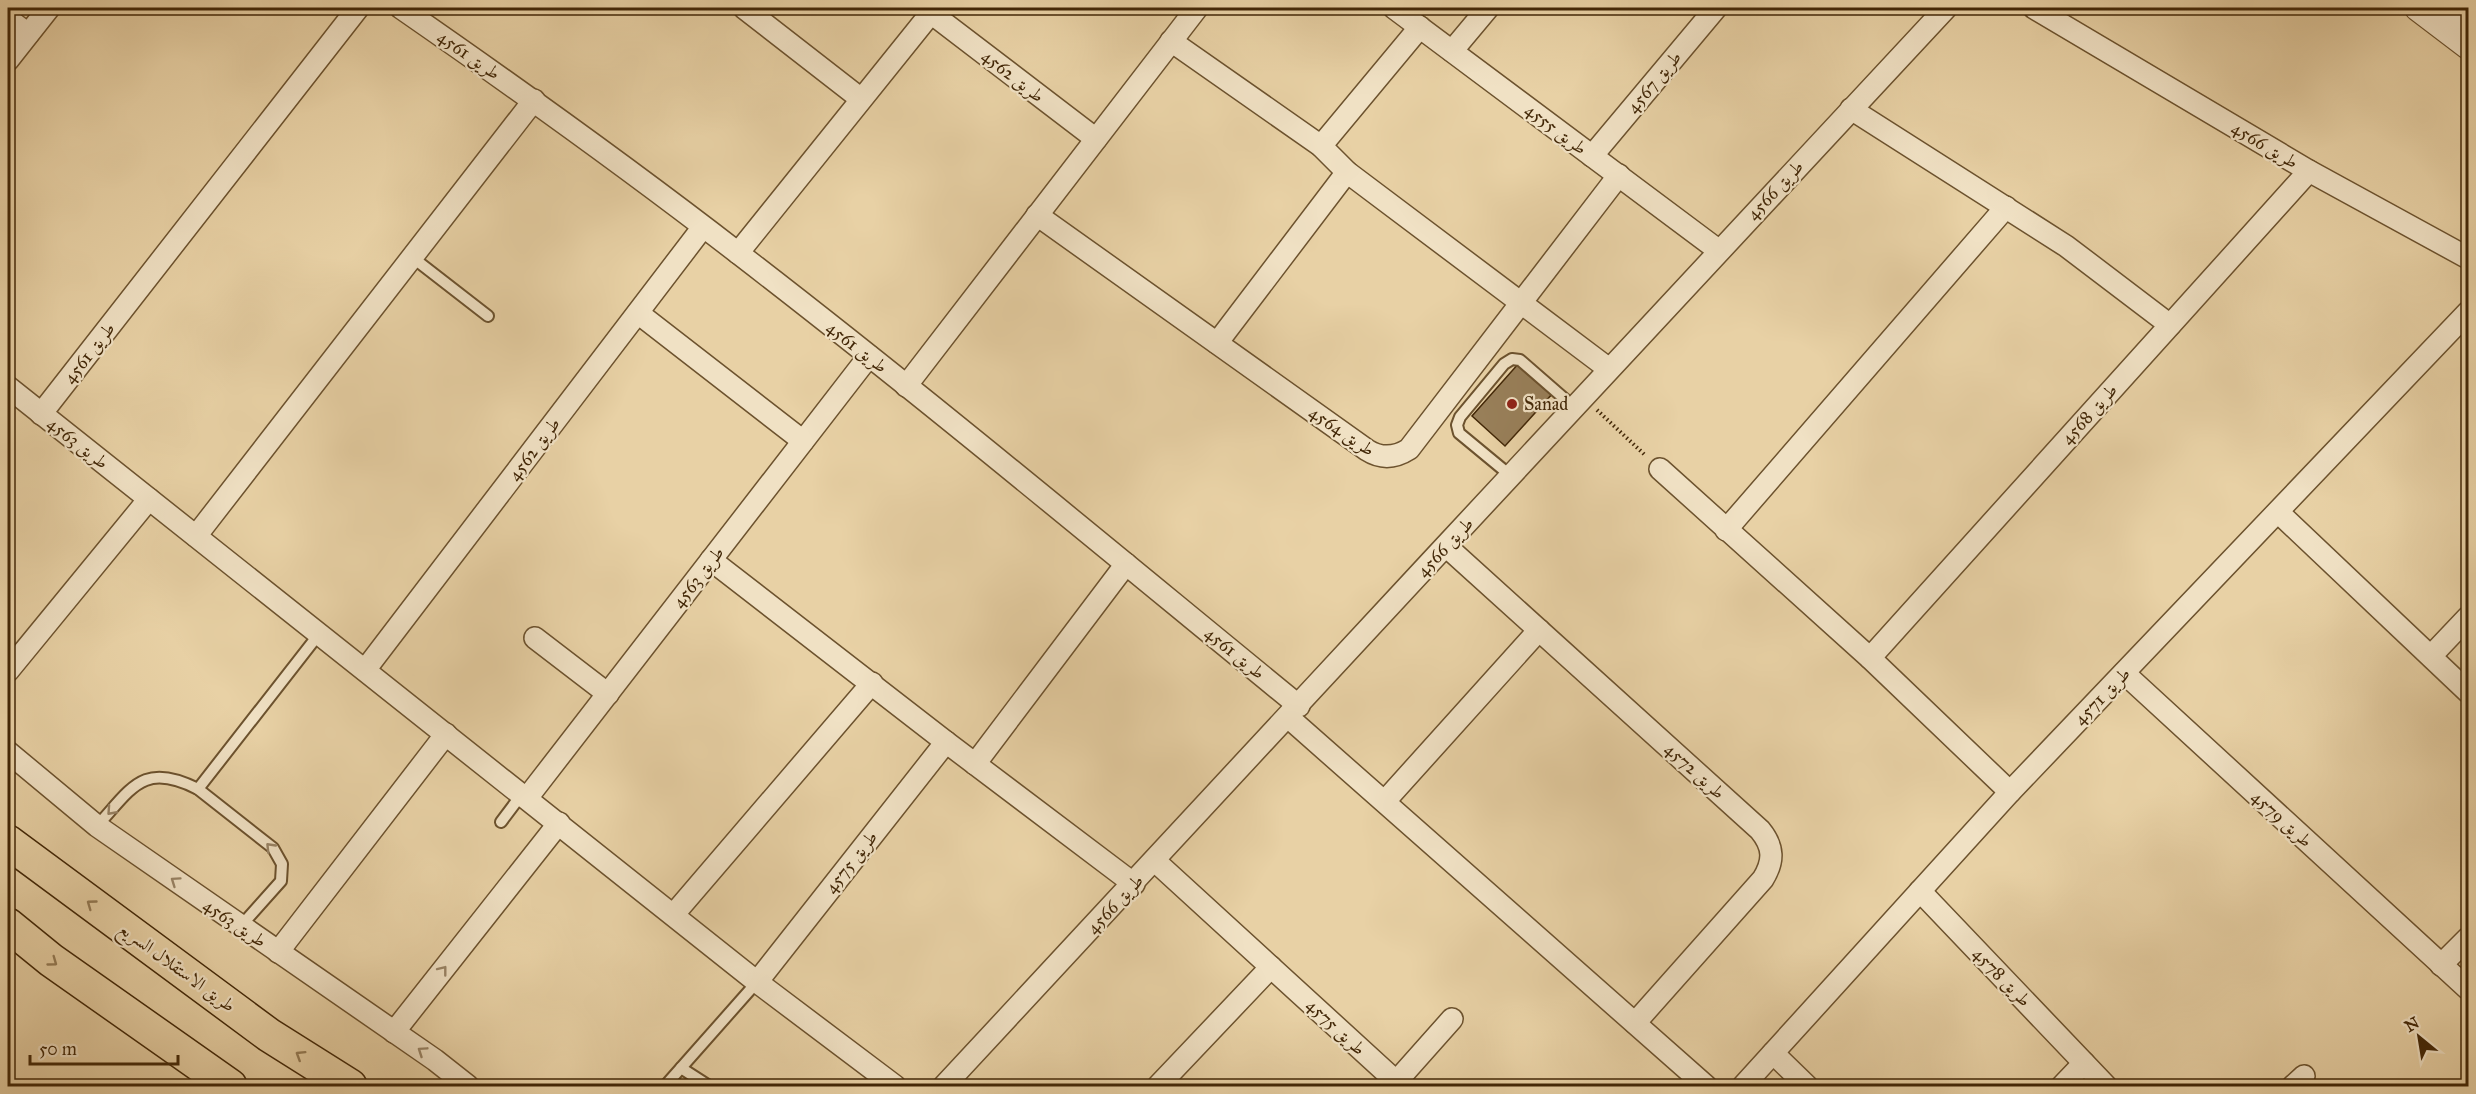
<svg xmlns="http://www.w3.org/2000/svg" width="2476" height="1094" viewBox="0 0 2476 1094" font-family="'IM FELL Great Primer',Amiri,serif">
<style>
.building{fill:#987f59;stroke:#422707;stroke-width:1.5}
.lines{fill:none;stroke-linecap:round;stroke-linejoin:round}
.service-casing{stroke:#6c522e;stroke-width:14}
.minor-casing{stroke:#6c522e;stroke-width:24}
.tertiary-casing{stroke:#6c522e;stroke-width:28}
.primary-casing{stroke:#422707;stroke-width:36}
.path{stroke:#422707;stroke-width:4;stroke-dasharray:1.5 3;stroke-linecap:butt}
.service{stroke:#f0e1c4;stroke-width:10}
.minor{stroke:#f0e1c4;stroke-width:21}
.tertiary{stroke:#f0e1c4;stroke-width:26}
.primary{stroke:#e8d1a5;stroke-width:33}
.oneway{stroke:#998466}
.oneway2{stroke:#957c56}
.poi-dot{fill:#8f2418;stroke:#f0e1c4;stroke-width:2}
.labels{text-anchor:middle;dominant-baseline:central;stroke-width:4.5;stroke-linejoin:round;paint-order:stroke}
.street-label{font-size:18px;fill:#422707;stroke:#f0e1c4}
.poi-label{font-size:18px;fill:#422707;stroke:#f0e1c4;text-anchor:start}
</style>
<rect width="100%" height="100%" fill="#e8d1a5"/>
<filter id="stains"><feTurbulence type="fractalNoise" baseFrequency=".00333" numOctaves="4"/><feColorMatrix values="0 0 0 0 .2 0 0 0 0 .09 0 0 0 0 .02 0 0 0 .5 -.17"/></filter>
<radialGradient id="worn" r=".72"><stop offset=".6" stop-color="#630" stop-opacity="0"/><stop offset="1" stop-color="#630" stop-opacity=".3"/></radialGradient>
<path class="building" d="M 1519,363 L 1553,393 L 1505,446 L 1472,416 Z"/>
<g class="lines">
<g class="service-casing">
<g id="service">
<path d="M 412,257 L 488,316"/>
<path d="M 1511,476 L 1459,433 L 1457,425 L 1460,417 L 1504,364 L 1512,359 L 1520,360 L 1574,407"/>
<path d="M 198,789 L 319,634"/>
<path d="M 501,822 L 522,794"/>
<path d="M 97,826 C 132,788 143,761 198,789 L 273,848 L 282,864 L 281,881 L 240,927"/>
<path d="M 681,1068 L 709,1086"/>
<path d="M 665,1086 L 757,982"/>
</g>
</g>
<g class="minor-casing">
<g id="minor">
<path d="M 401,8 C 515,87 628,168 738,253 C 929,400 1113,554 1299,706"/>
<path d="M 744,8 L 861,99"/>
<path d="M 1394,8 L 1718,250"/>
<path d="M 2034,8 L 2309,171 L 2468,258"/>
<path d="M 931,13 L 1096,139"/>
<path d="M 8,19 L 28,34"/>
<path d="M 1171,41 L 1321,146 L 1347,172 L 1609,369"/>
<path d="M 1452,51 L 1488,8"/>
<path d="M 8,60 L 49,8"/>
<path d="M 1851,109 L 2066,246 L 2170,325"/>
<path d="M 1321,146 L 1420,27"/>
<path d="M 1592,156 L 1716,8"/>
<path d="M 1037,215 L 1367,450 C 1381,459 1395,458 1409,449 L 1619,175"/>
<path d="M 738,253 L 935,8"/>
<path d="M 638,313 L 803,441"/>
<path d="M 1217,343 L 1347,172"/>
<path d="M 906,386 L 1197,8"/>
<path d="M 8,387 L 757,982 L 895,1086"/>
<path d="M 41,414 L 358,8"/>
<path d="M 1660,469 L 1870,658 L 2010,792"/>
<path d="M 2278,512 L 2468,692"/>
<path d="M 1726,530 L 2006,207"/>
<path d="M 196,536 L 534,100"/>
<path d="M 1446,546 L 1760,830 C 1774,847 1774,861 1763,879 L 1635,1023"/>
<path d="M 711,560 L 946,742 L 1134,884"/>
<path d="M 535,638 L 608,694"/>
<path d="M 2431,656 L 2468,617"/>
<path d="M 1870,658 L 2309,171"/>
<path d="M 365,670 L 703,227"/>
<path d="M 8,671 L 149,499"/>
<path d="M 2124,673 L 2468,989"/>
<path d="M 1288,717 L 1706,1086"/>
<path d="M 8,752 L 97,826 L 435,1060 L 468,1086"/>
<path d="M 975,764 L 1126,564"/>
<path d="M 527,798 L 869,356"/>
<path d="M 1385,801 L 1539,630"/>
<path d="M 1155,861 L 1401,1086"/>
<path d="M 1920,891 L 2106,1086"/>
<path d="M 674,914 L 872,683"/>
<path d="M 278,952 L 446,734"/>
<path d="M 2441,965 L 2468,938"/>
<path d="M 757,982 L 946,742"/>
<path d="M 394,1032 L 559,823"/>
<path d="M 1773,1053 L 1807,1086"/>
<path d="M 1396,1082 L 1452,1019"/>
<path d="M 944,1086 C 1279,728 1610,365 1946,8"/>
<path d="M 1158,1086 L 1271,967"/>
<path d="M 1743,1086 L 2010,792 L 2468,312"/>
<path d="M 2062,1086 L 2084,1063"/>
<path d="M 2293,1086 L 2304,1076"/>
</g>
</g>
<g class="tertiary-casing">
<g id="tertiary">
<path d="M 2418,8 L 2468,46"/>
<path d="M 2450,8 L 2468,22"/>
</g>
</g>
<g class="primary-casing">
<g id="primary">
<path d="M 8,842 L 269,1035 L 350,1086"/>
<path d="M 8,925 L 51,960 L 230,1086"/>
</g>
</g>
<path class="path" d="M 1597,410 L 1646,456"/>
<use href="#service" class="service"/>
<use href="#minor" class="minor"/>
<use href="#tertiary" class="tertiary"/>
<use href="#primary" class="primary"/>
</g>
<defs><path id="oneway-chevron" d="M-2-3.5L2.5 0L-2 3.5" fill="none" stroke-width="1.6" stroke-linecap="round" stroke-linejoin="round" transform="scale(1.5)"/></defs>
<g class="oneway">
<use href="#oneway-chevron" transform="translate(111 811) rotate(132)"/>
<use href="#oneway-chevron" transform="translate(270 847) rotate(-134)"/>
<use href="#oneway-chevron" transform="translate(175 881) rotate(-145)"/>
<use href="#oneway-chevron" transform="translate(443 970) rotate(-52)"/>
<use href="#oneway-chevron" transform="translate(422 1051) rotate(-146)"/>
</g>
<g class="oneway2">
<use href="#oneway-chevron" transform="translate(91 904) rotate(-144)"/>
<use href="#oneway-chevron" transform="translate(53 962) rotate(36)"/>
<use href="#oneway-chevron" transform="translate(300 1055) rotate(-148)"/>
</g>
<circle class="poi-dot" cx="1512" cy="404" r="6"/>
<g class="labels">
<g class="street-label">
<text transform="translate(469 55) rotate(35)">طريق 4561</text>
<text transform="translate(1013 76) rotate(38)">طريق 4562</text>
<text transform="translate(1654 82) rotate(-50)">طريق 4567</text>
<text transform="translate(1556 129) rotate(37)">طريق 4555</text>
<text transform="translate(2265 145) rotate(31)">طريق 4566</text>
<text transform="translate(1775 190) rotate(-47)">طريق 4566</text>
<text transform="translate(857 347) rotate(38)">طريق 4561</text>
<text transform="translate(89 353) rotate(-52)">طريق 4561</text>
<text transform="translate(2089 414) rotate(-48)">طريق 4568</text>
<text transform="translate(1342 431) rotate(34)">طريق 4564</text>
<text transform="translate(78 443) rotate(38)">طريق 4563</text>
<text transform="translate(534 449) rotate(-53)">طريق 4562</text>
<text transform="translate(1445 547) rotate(-47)">طريق 4566</text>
<text transform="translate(698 577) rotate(-52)">طريق 4563</text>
<text transform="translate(1235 653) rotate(39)">طريق 4561</text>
<text transform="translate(2102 696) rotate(-46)">طريق 4571</text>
<text transform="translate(1695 771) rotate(42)">طريق 4572</text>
<text transform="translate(2282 819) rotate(42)">طريق 4579</text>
<text transform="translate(851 862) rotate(-52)">طريق 4575</text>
<text transform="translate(1115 904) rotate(-47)">طريق 4566</text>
<text transform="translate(235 923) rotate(34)">طريق 4563</text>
<text transform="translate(177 967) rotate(36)">طريق الاستقلال السريع</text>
<text transform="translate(2002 977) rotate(46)">طريق 4578</text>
<text transform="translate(1336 1027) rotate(43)">طريق 4575</text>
</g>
<g class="poi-label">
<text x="1524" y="404">Sanad</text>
</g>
</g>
<rect width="2476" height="1094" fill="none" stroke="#e8d1a5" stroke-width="30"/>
<rect x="9" y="9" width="2458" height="1076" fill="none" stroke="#422707" stroke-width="3"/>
<rect x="15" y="15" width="2446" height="1064" fill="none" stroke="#422707" stroke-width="1.5"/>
<g transform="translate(2419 1037) rotate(330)" stroke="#f0e1c4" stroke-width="4.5" paint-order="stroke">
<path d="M0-4.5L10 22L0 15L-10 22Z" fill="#422707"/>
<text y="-9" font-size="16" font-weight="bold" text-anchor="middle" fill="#422707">N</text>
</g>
<path d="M30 1055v9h148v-9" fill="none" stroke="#422707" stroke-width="3"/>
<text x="39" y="1055" font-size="18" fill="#422707" stroke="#f0e1c4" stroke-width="4.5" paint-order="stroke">50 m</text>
<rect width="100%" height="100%" filter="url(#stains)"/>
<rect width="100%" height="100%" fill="url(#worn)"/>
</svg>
